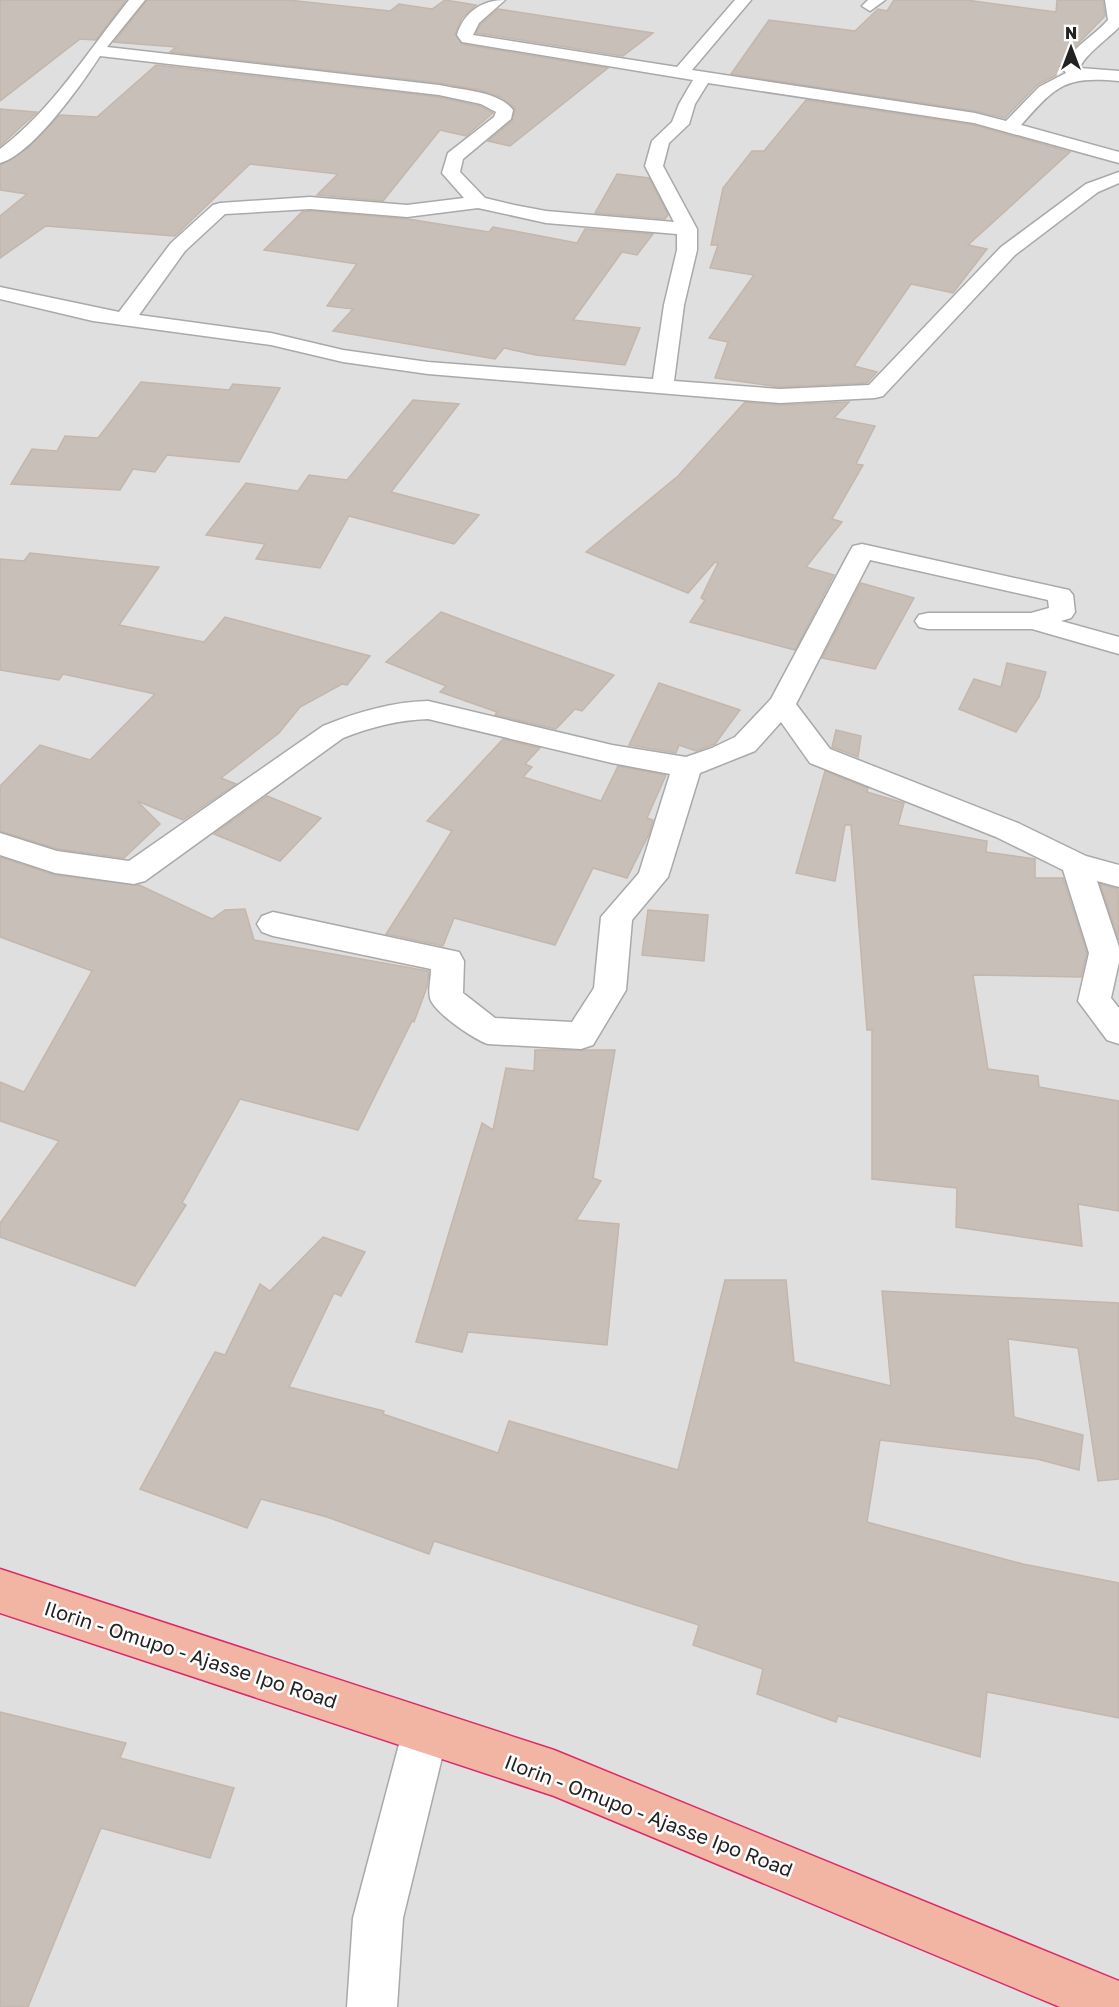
<svg xmlns="http://www.w3.org/2000/svg" width="1119" height="2007" viewBox="0 0 1119 2007" font-family="'Golos Text',sans-serif">
<style>
.residential{fill:#e0dfdf}
.building{fill:#c7bfb8;stroke:#c4b6ab;stroke-width:1.5}
.lines{fill:none;stroke-linecap:round;stroke-linejoin:round}
.minor-casing{stroke:#a9a9a9;stroke-width:3}
.trunk-casing{stroke:#dc2a67;stroke-width:3}
.minor{fill:#fff;fill-rule:evenodd}
.trunk{fill:#f2b4a3;fill-rule:evenodd}
.labels{text-anchor:middle;dominant-baseline:central;stroke-width:5;stroke-linejoin:round;paint-order:stroke}
.near-street-label{font-size:20px;fill:#222;stroke:#fff}
</style>
<rect width="100%" height="100%" fill="#f2efe9"/>
<rect class="residential" x="0" y="0" width="1119" height="2007"/>
<g class="building">
<path d="M 0,0 L 126,0 L 96,40 L 80,39 L 0,101 Z"/>
<path d="M 147,0 L 288,0 L 390,11 L 399,4 L 432,9 L 445,0 L 476,5 L 462,18 L 455,34 L 462,44 L 608,68 L 510,146 L 488,141 L 512,121 L 515,108 L 500,97 L 480,90 L 439,83 L 170,52 L 176,47 L 114,42 Z"/>
<path d="M 894,0 L 966,0 L 1056,12 L 1057,0 L 1103,0 L 1105,16 L 1069,53 L 1057,75 L 1037,85 L 1005,118 L 975,111 L 731,74 L 769,20 L 855,31 L 878,9 L 887,11 Z"/>
<path d="M 498,9 L 653,33 L 623,56 L 476,33 L 481,24 Z"/>
<path d="M 156,65 L 439,97 L 480,106 L 493,113 L 466,136 L 440,130 L 383,201 L 317,195 L 338,174 L 250,164 L 175,236 L 46,226 L 0,258 L 0,216 L 27,194 L 0,190 L 0,165 L 28,148 L 60,115 L 97,117 Z"/>
<path d="M 806,100 L 974,125 L 1070,152 L 968,245 L 987,249 L 953,293 L 911,284 L 854,366 L 877,372 L 867,383 L 780,387 L 715,378 L 728,342 L 709,338 L 754,275 L 710,268 L 718,245 L 711,245 L 723,188 L 752,151 L 764,151 Z"/>
<path d="M 0,109 L 37,112 L 0,146 Z"/>
<path d="M 617,174 L 649,178 L 668,215 L 665,219 L 595,213 Z"/>
<path d="M 310,211 L 408,219 L 489,232 L 493,227 L 577,243 L 585,229 L 653,234 L 637,255 L 622,252 L 573,320 L 640,328 L 625,365 L 536,355 L 504,348 L 495,359 L 333,331 L 353,309 L 327,306 L 357,264 L 264,250 L 302,212 Z"/>
<path d="M 141,382 L 229,390 L 233,384 L 280,388 L 239,462 L 167,455 L 155,472 L 133,469 L 120,490 L 11,484 L 32,449 L 57,451 L 65,436 L 98,438 Z"/>
<path d="M 413,400 L 459,404 L 391,492 L 479,515 L 454,544 L 349,516 L 320,568 L 256,559 L 265,544 L 206,535 L 246,483 L 298,491 L 309,475 L 347,480 Z"/>
<path d="M 745,402 L 780,405 L 849,402 L 834,418 L 875,426 L 856,464 L 863,465 L 832,519 L 842,522 L 806,567 L 834,575 L 795,650 L 690,622 L 705,600 L 701,598 L 718,563 L 715,562 L 688,593 L 586,552 L 678,476 Z"/>
<path d="M 30,553 L 159,567 L 119,625 L 204,642 L 225,617 L 370,656 L 347,685 L 342,684 L 300,707 L 279,733 L 221,778 L 236,784 L 183,820 L 137,801 L 160,824 L 124,858 L 57,849 L 0,831 L 0,786 L 40,745 L 90,760 L 155,694 L 63,674 L 59,680 L 0,670 L 0,559 L 24,561 Z"/>
<path d="M 861,583 L 914,598 L 875,669 L 822,658 Z"/>
<path d="M 441,612 L 516,640 L 614,675 L 582,711 L 575,709 L 556,729 L 495,715 L 497,712 L 440,692 L 446,686 L 386,662 Z"/>
<path d="M 1007,663 L 1046,672 L 1039,697 L 1016,732 L 959,709 L 974,679 L 1001,687 Z"/>
<path d="M 659,683 L 740,710 L 715,744 L 696,751 L 679,745 L 676,753 L 629,745 Z"/>
<path d="M 836,730 L 861,736 L 858,757 L 832,747 Z"/>
<path d="M 503,739 L 540,748 L 525,764 L 532,767 L 523,777 L 601,801 L 618,766 L 666,775 L 647,818 L 653,820 L 649,834 L 627,878 L 593,868 L 555,945 L 454,918 L 443,946 L 386,934 L 452,831 L 427,821 Z"/>
<path d="M 825,771 L 868,788 L 867,792 L 904,803 L 898,825 L 987,841 L 986,852 L 1035,859 L 1035,878 L 1063,878 L 1087,953 L 1081,977 L 973,975 L 988,1069 L 1038,1076 L 1039,1087 L 1119,1101 L 1119,1211 L 1078,1204 L 1082,1246 L 956,1227 L 957,1188 L 872,1179 L 872,1030 L 867,1030 L 851,825 L 845,825 L 835,881 L 796,873 Z"/>
<path d="M 267,796 L 321,818 L 280,861 L 214,834 Z"/>
<path d="M 0,857 L 55,875 L 139,885 L 212,919 L 225,910 L 245,909 L 254,940 L 429,971 L 427,987 L 414,1022 L 412,1021 L 358,1130 L 240,1099 L 182,1203 L 186,1205 L 135,1286 L 0,1237 L 0,1223 L 59,1141 L 0,1121 L 0,1082 L 24,1092 L 92,971 L 0,937 Z"/>
<path d="M 1100,884 L 1118,889 L 1119,940 Z"/>
<path d="M 648,910 L 708,915 L 704,961 L 642,955 Z"/>
<path d="M 535,1050 L 615,1050 L 593,1178 L 601,1181 L 576,1220 L 619,1224 L 607,1345 L 468,1332 L 462,1352 L 416,1342 L 482,1123 L 493,1130 L 506,1068 L 534,1071 Z"/>
<path d="M 323,1237 L 365,1252 L 341,1296 L 334,1293 L 289,1387 L 384,1411 L 383,1414 L 498,1453 L 509,1421 L 678,1470 L 725,1280 L 786,1280 L 794,1362 L 891,1386 L 882,1291 L 1119,1303 L 1119,1479 L 1098,1481 L 1078,1348 L 1008,1339 L 1014,1417 L 1083,1435 L 1079,1470 L 1037,1459 L 880,1440 L 867,1522 L 1023,1564 L 1119,1583 L 1119,1718 L 987,1692 L 980,1757 L 838,1716 L 836,1722 L 757,1694 L 763,1669 L 693,1645 L 699,1625 L 434,1541 L 429,1554 L 327,1517 L 261,1499 L 247,1528 L 140,1489 L 215,1352 L 225,1355 L 260,1284 L 270,1291 Z"/>
<path d="M 0,1712 L 126,1743 L 120,1758 L 234,1788 L 210,1858 L 101,1828 L 28,2007 L 0,2007 Z"/>
</g>
<g class="lines">
<g class="minor-casing">
<g id="minor">
<path d="M 129,0 L 145,0 L 107,47 L 439,85 C 461,90 499,91 513,110 L 511,119 L 463,159 L 460,172 L 485,198 L 514,205 L 546,211 L 674,222 L 645,166 L 652,141 L 672,122 L 679,104 L 693,80 L 462,42 L 457,35 C 464,12 482,0 505,0 L 479,23 L 473,35 L 677,67 L 735,0 L 751,0 L 692,70 L 975,113 L 1006,121 L 1039,87 L 1066,73 L 1063,69 C 1070,48 1093,37 1108,20 L 1105,0 L 1119,0 L 1119,27 C 1109,38 1083,56 1080,68 L 1119,71 L 1119,81 C 1064,76 1056,86 1021,125 L 1119,152 L 1119,163 L 974,123 L 708,83 L 695,104 L 689,124 L 669,143 L 663,166 L 697,229 L 697,250 L 684,305 L 674,381 L 780,389 L 869,385 L 1001,247 L 1086,184 L 1119,172 L 1119,183 L 1098,192 L 1015,255 L 883,396 L 875,398 L 780,403 L 428,374 L 343,362 L 271,345 L 93,321 L 0,299 L 0,287 L 119,312 L 171,243 L 213,205 L 220,203 L 310,197 L 407,205 L 464,198 L 442,173 L 448,153 L 494,117 L 496,112 L 481,104 L 439,95 L 100,56 C 82,84 32,155 0,163 L 0,149 C 53,109 88,51 129,0 ZM 478,208 L 546,223 L 677,234 L 677,250 L 664,305 L 653,379 L 428,362 L 343,350 L 271,333 L 139,315 L 185,251 L 225,214 L 310,209 L 407,217 Z"/>
<path d="M 868,0 L 885,0 L 870,11 L 862,6 Z"/>
<path d="M 862,544 L 1069,590 L 1073,595 L 1075,612 L 1071,618 L 1061,621 L 1119,637 L 1119,654 L 1032,629 L 928,629 L 919,627 L 915,621 L 919,615 L 928,613 L 1031,613 L 1049,608 L 1048,600 L 870,560 L 796,704 L 830,749 L 1018,823 L 1086,856 L 1119,865 L 1119,887 L 1097,881 L 1119,947 L 1119,962 L 1111,998 L 1119,1008 L 1119,1044 L 1107,1040 L 1078,1001 L 1089,953 L 1063,870 L 996,837 L 810,763 L 781,722 L 755,751 L 700,773 L 668,877 L 632,920 L 626,990 L 593,1045 L 581,1049 L 488,1044 C 475,1040 433,1012 430,998 C 428,990 431,978 431,969 L 273,936 L 262,932 L 257,924 L 262,916 L 273,912 L 459,952 L 464,961 L 463,993 L 495,1018 L 572,1022 L 594,988 L 601,917 L 639,873 L 670,774 L 612,763 L 428,719 C 398,720 371,727 343,738 L 145,881 L 134,884 L 55,873 L 0,855 L 0,833 L 57,851 L 129,861 L 323,726 C 357,712 391,702 428,701 L 612,745 L 686,757 L 712,748 L 735,737 L 771,699 L 850,551 L 853,546 Z"/>
<path d="M 425,1710 L 441,1717 L 448,1733 L 403,1918 L 397,2007 L 347,2007 L 353,1918 L 402,1733 L 409,1717 Z"/>
</g>
</g>
<g class="trunk-casing">
<path id="trunk" d="M 0,1569 L 554,1750 L 1119,1981 L 1119,2007 L 1060,2007 L 554,1796 L 0,1613 Z"/>
</g>
<use href="#minor" class="minor"/>
<use href="#trunk" class="trunk"/>
</g>
<g class="labels">
<g class="near-street-label">
<text transform="translate(191 1654) rotate(18)">Ilorin - Omupo - Ajasse Ipo Road</text>
<text transform="translate(649 1815) rotate(21)">Ilorin - Omupo - Ajasse Ipo Road</text>
</g>
</g>
<g transform="translate(1071 48)" stroke="#ffffff" stroke-width="4.5" paint-order="stroke">
<path d="M0-4.5L10 22L0 15L-10 22Z" fill="#222222"/>
<text y="-9" font-size="16" font-weight="bold" text-anchor="middle" fill="#222222">N</text>
</g>
</svg>
